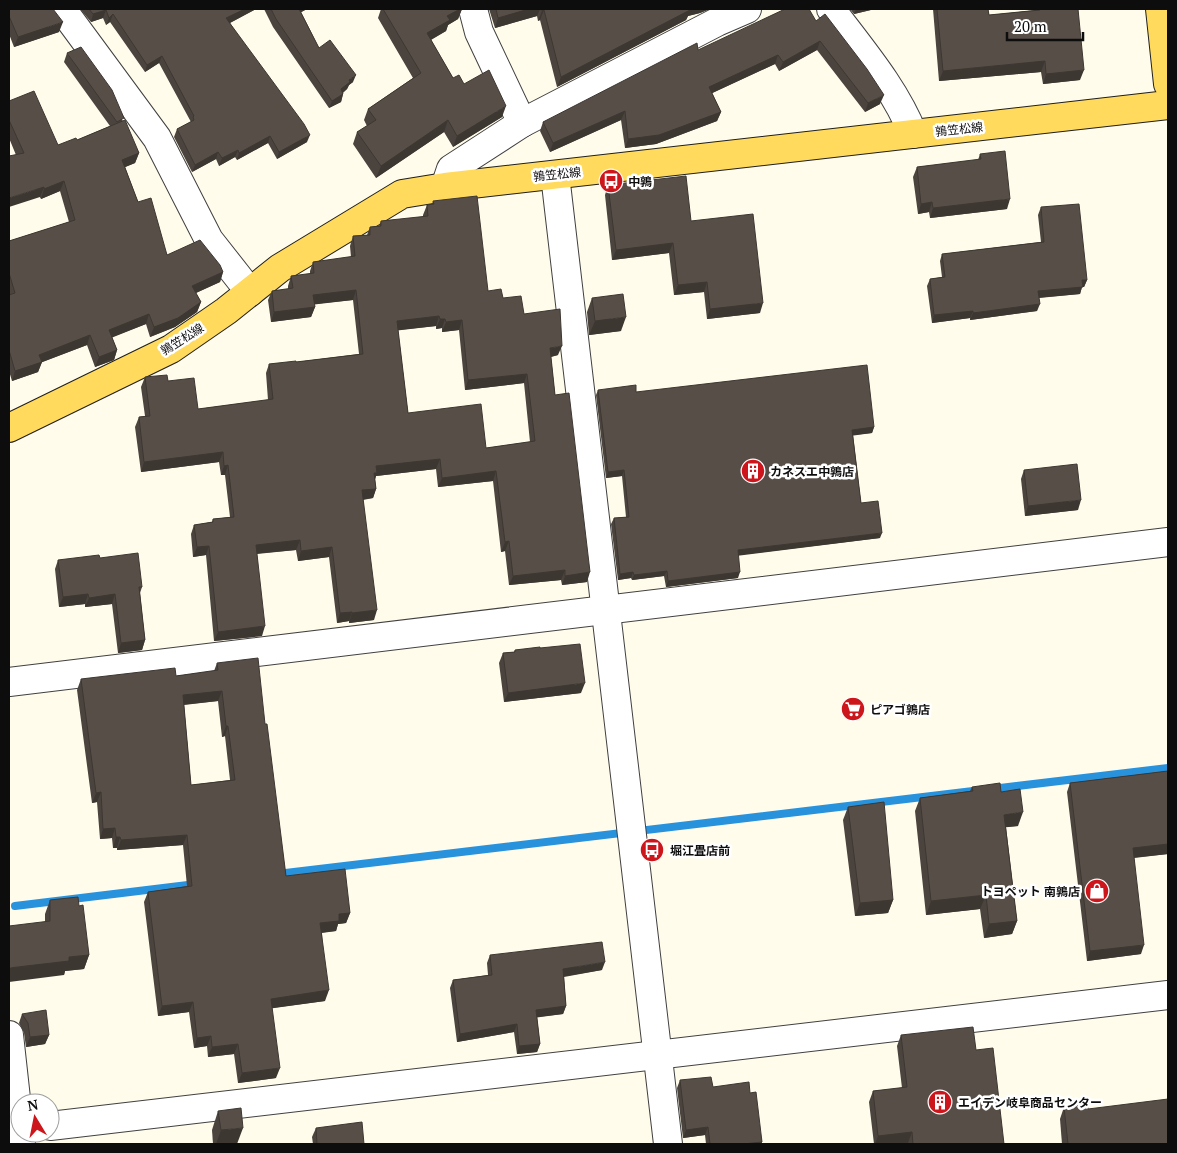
<svg xmlns="http://www.w3.org/2000/svg" width="1177" height="1153" viewBox="0 0 1177 1153" font-family="'PT Serif','Noto Sans JP',serif">
<style>
.lines{fill:none;stroke-linecap:round;stroke-linejoin:round}
.stream{stroke:#2992dc;stroke-width:8}
.minor-casing{stroke:#404040;stroke-width:30}
.major-casing{stroke:#1e1e1e;stroke-width:30}
.minor{stroke:#fff;stroke-width:28}
.major{stroke:#ffda5c;stroke-width:28}
.wall{fill:#4b433e;fill-rule:evenodd}
.shaded-wall{fill:#3d3732}
.building{fill:#574e48;stroke:#3d3732;fill-rule:evenodd}
.labels{text-anchor:middle;dominant-baseline:central;stroke-width:5;stroke-linejoin:round;paint-order:stroke}
.street-label{font-size:12px;fill:#0d0d0d;stroke:#fff}
.poi-label{font-size:12px;font-weight:bold;fill:#0d0d0d;stroke:#fff;text-anchor:start}
</style>
<rect width="100%" height="100%" fill="#fffcec"/>
<g class="lines">
<g class="stream">
<path d="M 992,789 L 1168,768"/>
<path d="M 277,874 L 973,791"/>
<path d="M 15,906 L 196,884"/>
</g>
<g class="minor-casing">
<g id="minor">
<path d="M 62,9 L 157,138 L 209,240 L 250,292"/>
<path d="M 473,9 L 479,32 L 522,123"/>
<path d="M 831,9 C 860,48 895,88 913,134"/>
<path d="M 555,175 L 668,1144"/>
<path d="M 445,187 L 451,169 L 522,123 L 717,22 L 747,9"/>
<path d="M 9,682 L 1168,542"/>
<path d="M 9,1035 L 21,1144"/>
<path d="M 50,1126 L 1168,995"/>
</g>
</g>
<g class="major-casing">
<g id="major">
<path d="M 1160,9 L 1168,84"/>
<path d="M 9,428 L 171,349 L 226,311 L 280,268 L 402,194 L 445,187 L 1168,105"/>
</g>
</g>
<use href="#minor" class="minor"/>
<use href="#major" class="major"/>
</g>
<g class="wall">
<path d="M 9,9 L 59,32 L 14,47 L 9,34 Z"/>
<path d="M 80,9 L 256,9 L 230,23 L 307,142 L 277,159 L 268,143 L 237,160 L 235,157 L 219,166 L 216,159 L 192,172 L 174,137 L 177,129 L 191,122 L 159,63 L 145,72 L 110,22 L 106,25 L 103,18 L 91,22 Z"/>
<path d="M 264,9 L 307,9 L 301,12 L 319,48 L 353,82 L 349,85 L 347,89 L 343,93 L 343,94 L 341,102 L 329,108 L 273,27 Z"/>
<path d="M 381,9 L 462,9 L 458,19 L 448,25 L 446,31 L 431,40 L 453,78 L 464,84 L 502,117 L 453,147 L 444,132 L 376,178 L 353,144 L 357,132 L 367,126 L 364,120 L 368,109 L 413,78 L 378,18 Z"/>
<path d="M 489,9 L 710,9 L 700,13 L 688,16 L 686,20 L 557,87 L 540,20 L 538,21 L 537,16 L 495,28 Z"/>
<path d="M 850,9 L 875,9 L 854,14 Z"/>
<path d="M 933,9 L 988,9 L 989,15 L 1036,10 L 1036,9 L 1078,9 L 1080,80 L 1043,84 L 1041,72 L 939,81 Z"/>
<path d="M 816,21 L 880,104 L 865,112 L 817,50 L 779,71 L 775,64 L 712,93 L 721,112 L 717,121 L 656,144 L 625,148 L 621,120 L 550,152 L 540,131 L 543,122 Z"/>
<path d="M 67,53 L 123,121 L 139,153 L 135,163 L 125,167 L 138,202 L 167,255 L 223,272 L 220,282 L 196,293 L 201,302 L 197,312 L 175,327 L 150,337 L 146,324 L 112,337 L 117,350 L 114,360 L 95,367 L 87,345 L 42,362 L 38,372 L 12,381 L 9,371 L 9,241 L 69,222 L 60,191 L 41,199 L 16,155 L 9,138 L 9,101 L 58,145 L 77,140 L 110,126 L 64,62 Z"/>
<path d="M 980,154 L 1007,209 L 930,218 L 929,212 L 918,214 L 913,177 L 917,167 L 978,160 Z"/>
<path d="M 608,185 L 691,221 L 760,313 L 707,319 L 704,292 L 674,295 L 669,253 L 612,260 L 605,195 Z"/>
<path d="M 433,201 L 488,291 L 503,298 L 524,314 L 558,355 L 551,357 L 555,395 L 587,582 L 562,585 L 561,580 L 509,585 L 505,551 L 501,552 L 493,481 L 438,487 L 436,469 L 376,476 L 375,479 L 376,489 L 373,498 L 363,500 L 374,620 L 349,623 L 349,621 L 337,623 L 329,557 L 298,561 L 296,550 L 257,554 L 262,636 L 214,641 L 206,555 L 193,557 L 191,534 L 194,525 L 212,522 L 213,519 L 230,517 L 225,475 L 221,475 L 219,462 L 141,472 L 135,427 L 139,417 L 145,416 L 141,387 L 145,377 L 168,381 L 198,409 L 268,400 L 266,373 L 269,364 L 296,362 L 359,354 L 353,300 L 314,304 L 315,307 L 311,317 L 271,322 L 268,300 L 272,291 L 288,289 L 288,286 L 291,276 L 310,274 L 310,271 L 313,262 L 351,257 L 350,246 L 353,236 L 367,235 L 370,227 L 379,226 L 381,221 L 423,217 L 423,215 L 427,205 L 432,204 ZM 436,326 L 436,329 L 442,328 L 442,332 L 459,330 L 465,390 L 524,383 L 530,442 L 486,448 L 408,413 L 398,330 Z"/>
<path d="M 1041,207 L 1087,280 L 1084,287 L 1082,287 L 1080,294 L 1039,298 L 1037,311 L 970,320 L 970,318 L 932,323 L 927,286 L 930,279 L 942,277 L 940,261 L 942,254 L 1041,242 L 1038,215 Z"/>
<path d="M 592,298 L 621,331 L 589,335 L 587,312 Z"/>
<path d="M 598,390 L 636,392 L 874,427 L 872,433 L 853,435 L 861,503 L 880,538 L 738,555 L 738,578 L 666,587 L 664,576 L 632,580 L 631,578 L 618,580 L 611,524 L 614,518 L 626,517 L 622,476 L 606,478 L 596,395 Z"/>
<path d="M 1024,470 L 1078,510 L 1025,516 L 1021,479 Z"/>
<path d="M 100,558 L 142,587 L 140,593 L 145,640 L 142,650 L 118,653 L 112,604 L 85,607 L 85,604 L 59,607 L 55,569 L 58,560 Z"/>
<path d="M 540,648 L 581,693 L 504,702 L 499,663 L 503,653 L 514,652 L 515,650 Z"/>
<path d="M 217,663 L 265,724 L 286,876 L 350,913 L 346,923 L 338,924 L 336,931 L 322,933 L 325,1001 L 272,1008 L 276,1078 L 238,1083 L 234,1054 L 208,1057 L 207,1046 L 194,1048 L 189,1012 L 158,1016 L 144,902 L 148,892 L 187,886 L 183,845 L 117,850 L 117,848 L 113,848 L 112,838 L 100,839 L 97,802 L 92,803 L 77,690 L 81,679 L 176,676 L 214,671 ZM 218,701 L 222,737 L 225,736 L 230,780 L 191,785 L 184,705 Z"/>
<path d="M 1168,771 L 1168,854 L 1134,858 L 1141,954 L 1087,961 L 1067,792 L 1070,783 Z"/>
<path d="M 972,787 L 1001,792 L 1018,826 L 1006,827 L 1017,921 L 1012,934 L 984,938 L 980,909 L 926,915 L 915,811 L 920,798 L 970,791 Z"/>
<path d="M 848,807 L 893,900 L 888,913 L 855,916 L 843,820 Z"/>
<path d="M 50,900 L 79,906 L 89,955 L 84,969 L 65,971 L 64,975 L 45,922 L 45,914 Z"/>
<path d="M 490,955 L 602,970 L 564,977 L 566,1006 L 563,1014 L 537,1017 L 540,1044 L 537,1052 L 517,1054 L 514,1032 L 457,1042 L 450,988 L 453,980 L 488,975 L 487,963 Z"/>
<path d="M 22,1014 L 49,1035 L 45,1044 L 26,1047 L 24,1033 L 19,1023 Z"/>
<path d="M 901,1035 L 976,1050 L 1004,1144 L 908,1144 L 908,1143 L 896,1144 L 874,1144 L 869,1102 L 873,1091 L 902,1088 L 897,1046 Z"/>
<path d="M 680,1080 L 713,1087 L 750,1093 L 762,1142 L 761,1144 L 706,1144 L 705,1135 L 683,1138 L 677,1088 Z"/>
<path d="M 1064,1107 L 1088,1109 L 1168,1144 L 1062,1144 L 1060,1119 Z"/>
<path d="M 218,1111 L 237,1144 L 213,1144 L 212,1130 Z"/>
<path d="M 316,1128 L 364,1144 L 313,1144 L 312,1137 Z"/>
</g>
<g class="shaded-wall">
<path d="M 245,9 L 256,9 L 224,26 L 226,18 Z"/>
<path d="M 298,9 L 307,9 L 296,15 Z"/>
<path d="M 460,9 L 462,9 L 458,19 L 448,25 L 446,31 L 423,44 L 427,33 L 447,16 Z"/>
<path d="M 529,9 L 540,9 L 537,16 L 495,28 L 498,18 Z"/>
<path d="M 688,9 L 710,9 L 700,13 L 688,16 L 686,20 L 557,87 L 561,77 Z"/>
<path d="M 856,9 L 875,9 L 854,14 Z"/>
<path d="M 106,10 L 103,18 L 91,22 L 93,14 Z"/>
<path d="M 544,10 L 540,20 L 538,21 L 542,11 Z"/>
<path d="M 113,14 L 110,22 L 106,25 L 109,18 Z"/>
<path d="M 63,22 L 59,32 L 14,47 L 18,37 Z"/>
<path d="M 820,41 L 817,50 L 779,71 L 783,62 Z"/>
<path d="M 778,55 L 775,64 L 706,96 L 709,87 Z"/>
<path d="M 162,56 L 159,63 L 145,72 L 147,65 Z"/>
<path d="M 1045,61 L 1041,72 L 939,81 L 943,71 Z"/>
<path d="M 1084,70 L 1080,80 L 1043,84 L 1046,74 Z"/>
<path d="M 356,75 L 353,82 L 349,85 L 347,89 L 338,96 L 341,89 L 349,80 Z"/>
<path d="M 343,94 L 341,102 L 329,108 L 332,101 Z"/>
<path d="M 884,95 L 880,104 L 865,112 L 868,103 Z"/>
<path d="M 506,106 L 502,117 L 453,147 L 457,136 Z"/>
<path d="M 625,111 L 621,120 L 550,152 L 553,143 Z"/>
<path d="M 721,112 L 717,121 L 656,144 L 625,148 L 628,139 Z"/>
<path d="M 448,120 L 444,132 L 376,178 L 381,166 Z"/>
<path d="M 310,135 L 307,142 L 277,159 L 279,152 Z"/>
<path d="M 270,136 L 268,143 L 237,160 L 239,153 Z"/>
<path d="M 238,150 L 235,157 L 219,166 L 222,158 Z"/>
<path d="M 218,152 L 216,159 L 192,172 L 195,165 Z"/>
<path d="M 139,153 L 135,163 L 118,170 L 122,160 Z"/>
<path d="M 64,181 L 60,191 L 41,199 L 44,189 Z"/>
<path d="M 44,187 L 40,197 L 9,207 L 9,198 Z"/>
<path d="M 1010,199 L 1007,209 L 930,218 L 933,208 Z"/>
<path d="M 932,202 L 929,212 L 918,214 L 921,204 Z"/>
<path d="M 673,243 L 669,253 L 612,260 L 616,250 Z"/>
<path d="M 223,272 L 220,282 L 189,296 L 192,286 Z"/>
<path d="M 1082,280 L 1087,280 L 1084,287 L 1082,287 L 1080,294 L 1035,298 L 1038,291 Z"/>
<path d="M 707,282 L 704,292 L 674,295 L 678,285 Z"/>
<path d="M 356,290 L 353,300 L 310,305 L 313,295 Z"/>
<path d="M 201,302 L 197,312 L 175,327 L 150,337 L 154,327 Z"/>
<path d="M 763,303 L 760,313 L 707,319 L 710,309 Z"/>
<path d="M 1040,304 L 1037,311 L 970,320 L 973,313 Z"/>
<path d="M 315,307 L 311,317 L 271,322 L 274,312 Z"/>
<path d="M 973,311 L 970,318 L 932,323 L 934,315 Z"/>
<path d="M 149,314 L 146,324 L 106,340 L 109,330 Z"/>
<path d="M 439,316 L 436,326 L 393,331 L 397,321 Z"/>
<path d="M 626,317 L 621,331 L 589,335 L 595,321 Z"/>
<path d="M 440,319 L 445,319 L 442,328 L 436,329 Z"/>
<path d="M 462,320 L 459,330 L 442,332 L 446,322 Z"/>
<path d="M 90,335 L 87,345 L 40,363 L 42,362 L 38,372 L 12,381 L 15,371 L 39,355 Z"/>
<path d="M 562,346 L 558,355 L 546,358 L 550,348 Z"/>
<path d="M 117,350 L 114,360 L 95,367 L 99,357 Z"/>
<path d="M 527,374 L 524,383 L 465,390 L 468,380 Z"/>
<path d="M 874,427 L 872,433 L 850,436 L 852,430 Z"/>
<path d="M 223,452 L 219,462 L 141,472 L 144,462 Z"/>
<path d="M 440,459 L 436,469 L 376,476 L 374,483 L 371,483 L 376,466 Z"/>
<path d="M 228,465 L 225,475 L 221,475 L 224,466 Z"/>
<path d="M 624,470 L 622,476 L 606,478 L 608,472 Z"/>
<path d="M 496,471 L 493,481 L 438,487 L 442,478 Z"/>
<path d="M 376,489 L 373,498 L 358,500 L 362,490 Z"/>
<path d="M 1081,500 L 1078,510 L 1025,516 L 1028,506 Z"/>
<path d="M 882,533 L 880,538 L 736,556 L 738,550 Z"/>
<path d="M 300,540 L 296,550 L 252,554 L 256,545 Z"/>
<path d="M 509,541 L 505,551 L 501,552 L 505,542 Z"/>
<path d="M 209,546 L 206,555 L 193,557 L 197,547 Z"/>
<path d="M 332,547 L 329,557 L 298,561 L 301,551 Z"/>
<path d="M 565,570 L 561,580 L 509,585 L 513,576 Z"/>
<path d="M 667,571 L 664,576 L 632,580 L 634,575 Z"/>
<path d="M 590,572 L 587,582 L 562,585 L 565,576 Z"/>
<path d="M 633,572 L 631,578 L 618,580 L 620,574 Z"/>
<path d="M 740,572 L 738,578 L 666,587 L 668,581 Z"/>
<path d="M 88,594 L 85,604 L 59,607 L 63,597 Z"/>
<path d="M 115,594 L 112,604 L 85,607 L 89,598 Z"/>
<path d="M 377,610 L 374,620 L 349,623 L 352,613 Z"/>
<path d="M 352,612 L 349,621 L 337,623 L 340,613 Z"/>
<path d="M 265,626 L 262,636 L 214,641 L 218,632 Z"/>
<path d="M 145,640 L 142,650 L 118,653 L 121,643 Z"/>
<path d="M 585,683 L 581,693 L 504,702 L 508,693 Z"/>
<path d="M 222,691 L 218,701 L 180,705 L 183,695 Z"/>
<path d="M 226,726 L 228,726 L 225,736 L 222,737 Z"/>
<path d="M 101,792 L 97,802 L 92,803 L 96,793 Z"/>
<path d="M 1023,812 L 1018,826 L 999,828 L 1004,815 Z"/>
<path d="M 115,828 L 112,838 L 100,839 L 103,829 Z"/>
<path d="M 187,835 L 183,845 L 117,850 L 121,840 Z"/>
<path d="M 116,837 L 120,837 L 117,848 L 113,848 Z"/>
<path d="M 1168,844 L 1168,854 L 1130,858 L 1133,848 Z"/>
<path d="M 986,895 L 980,909 L 926,915 L 931,901 Z"/>
<path d="M 893,900 L 888,913 L 855,916 L 860,903 Z"/>
<path d="M 350,913 L 346,923 L 338,924 L 336,931 L 317,933 L 320,923 L 339,914 Z"/>
<path d="M 1017,921 L 1012,934 L 984,938 L 989,924 Z"/>
<path d="M 1144,945 L 1141,954 L 1087,961 L 1090,951 Z"/>
<path d="M 89,955 L 84,969 L 65,971 L 64,975 L 9,982 L 9,968 L 69,957 Z"/>
<path d="M 605,962 L 602,970 L 560,977 L 563,969 Z"/>
<path d="M 329,990 L 325,1001 L 267,1009 L 271,999 Z"/>
<path d="M 193,1002 L 189,1012 L 158,1016 L 162,1006 Z"/>
<path d="M 566,1006 L 563,1014 L 533,1018 L 536,1010 Z"/>
<path d="M 517,1024 L 514,1032 L 457,1042 L 460,1034 Z"/>
<path d="M 49,1035 L 45,1044 L 26,1047 L 30,1037 Z"/>
<path d="M 211,1036 L 207,1046 L 194,1048 L 197,1038 Z"/>
<path d="M 238,1044 L 234,1054 L 208,1057 L 212,1047 Z"/>
<path d="M 540,1044 L 537,1052 L 517,1054 L 519,1046 Z"/>
<path d="M 280,1068 L 276,1078 L 238,1083 L 242,1073 Z"/>
<path d="M 708,1127 L 705,1135 L 683,1138 L 686,1130 Z"/>
<path d="M 243,1128 L 237,1144 L 216,1144 L 221,1130 Z"/>
<path d="M 912,1132 L 908,1143 L 896,1144 L 875,1144 L 878,1136 Z"/>
<path d="M 762,1142 L 761,1144 L 743,1144 Z"/>
</g>
<g class="building">
<path d="M 9,9 L 53,9 L 63,22 L 18,37 L 9,16 Z"/>
<path d="M 89,9 L 245,9 L 226,18 L 304,124 L 310,135 L 279,152 L 270,136 L 239,153 L 238,150 L 222,158 L 218,152 L 195,165 L 177,129 L 194,120 L 193,117 L 194,116 L 162,56 L 147,65 L 113,14 L 109,18 L 106,10 L 93,14 Z"/>
<path d="M 271,9 L 299,9 L 319,48 L 330,40 L 356,75 L 349,80 L 350,82 L 341,89 L 343,94 L 332,101 L 276,19 Z"/>
<path d="M 383,9 L 460,9 L 447,16 L 450,20 L 427,33 L 453,78 L 459,75 L 464,84 L 489,70 L 506,106 L 457,136 L 448,120 L 381,166 L 357,132 L 376,120 L 368,109 L 421,73 Z"/>
<path d="M 496,9 L 529,9 L 498,18 Z"/>
<path d="M 542,9 L 690,9 L 690,10 L 561,77 L 544,10 L 542,11 Z"/>
<path d="M 785,9 L 809,9 L 816,21 L 825,14 L 867,69 L 884,95 L 868,103 L 820,41 L 783,62 L 778,55 L 709,87 L 721,112 L 659,135 L 628,139 L 625,111 L 553,143 L 543,122 L 697,43 L 698,50 Z"/>
<path d="M 937,9 L 988,9 L 989,15 L 1040,10 L 1040,9 L 1078,9 L 1084,70 L 1046,74 L 1045,61 L 943,71 Z"/>
<path d="M 81,47 L 112,90 L 124,118 L 117,122 L 67,53 Z"/>
<path d="M 34,91 L 58,145 L 76,138 L 77,140 L 125,120 L 139,153 L 122,160 L 138,202 L 151,198 L 167,255 L 200,240 L 220,265 L 223,272 L 192,286 L 201,302 L 178,318 L 154,327 L 149,314 L 109,330 L 117,350 L 112,352 L 99,357 L 90,335 L 39,355 L 42,362 L 15,371 L 9,350 L 9,295 L 15,293 L 9,273 L 9,241 L 75,220 L 64,181 L 44,189 L 44,187 L 9,198 L 9,156 L 24,153 L 9,120 L 9,101 Z"/>
<path d="M 1005,151 L 1010,199 L 933,208 L 932,202 L 921,204 L 917,167 L 981,159 L 980,154 Z"/>
<path d="M 686,176 L 691,221 L 753,214 L 763,303 L 710,309 L 707,282 L 678,285 L 673,243 L 616,250 L 608,185 Z"/>
<path d="M 477,196 L 488,291 L 501,289 L 503,298 L 521,296 L 524,314 L 560,309 L 562,346 L 550,348 L 555,395 L 569,393 L 590,572 L 565,576 L 565,570 L 513,576 L 509,541 L 505,542 L 496,471 L 442,478 L 440,459 L 376,466 L 377,473 L 374,473 L 376,489 L 362,490 L 377,610 L 352,613 L 352,612 L 340,613 L 332,547 L 301,551 L 300,540 L 256,545 L 265,626 L 218,632 L 209,546 L 197,547 L 194,525 L 213,522 L 213,519 L 234,517 L 228,465 L 224,466 L 223,452 L 144,462 L 139,417 L 150,416 L 145,377 L 167,375 L 168,381 L 194,378 L 198,409 L 273,399 L 269,364 L 296,361 L 296,362 L 363,354 L 356,290 L 313,295 L 315,307 L 274,312 L 272,291 L 293,288 L 291,276 L 314,273 L 313,262 L 355,256 L 353,236 L 370,235 L 370,227 L 381,226 L 381,221 L 428,216 L 427,205 L 434,204 L 433,201 ZM 439,316 L 440,319 L 445,319 L 446,322 L 462,320 L 468,380 L 527,374 L 535,441 L 486,448 L 481,404 L 408,413 L 397,321 Z"/>
<path d="M 1079,204 L 1087,280 L 1082,280 L 1083,287 L 1038,291 L 1040,304 L 973,313 L 973,311 L 934,315 L 930,279 L 945,277 L 942,254 L 1044,242 L 1041,207 Z"/>
<path d="M 623,294 L 626,317 L 595,321 L 592,298 Z"/>
<path d="M 867,365 L 874,427 L 852,430 L 861,503 L 878,501 L 882,533 L 738,550 L 740,572 L 668,581 L 667,571 L 634,575 L 633,572 L 620,574 L 614,518 L 629,517 L 624,470 L 608,472 L 598,390 L 636,385 L 636,392 Z"/>
<path d="M 1077,464 L 1081,500 L 1028,506 L 1024,470 Z"/>
<path d="M 138,553 L 142,587 L 139,587 L 145,640 L 121,643 L 115,594 L 89,598 L 88,594 L 63,597 L 58,560 L 99,555 L 100,558 Z"/>
<path d="M 580,644 L 585,683 L 508,693 L 503,653 L 515,652 L 515,650 L 540,647 L 540,648 Z"/>
<path d="M 258,658 L 265,724 L 267,724 L 286,876 L 345,869 L 350,913 L 339,914 L 339,921 L 320,923 L 329,990 L 271,999 L 280,1068 L 242,1073 L 238,1044 L 212,1047 L 211,1036 L 197,1038 L 193,1002 L 162,1006 L 148,892 L 192,886 L 187,835 L 121,840 L 120,837 L 116,837 L 115,828 L 103,829 L 101,792 L 96,793 L 81,679 L 175,668 L 176,676 L 218,670 L 217,663 ZM 222,691 L 226,726 L 228,726 L 235,780 L 191,785 L 183,695 Z"/>
<path d="M 1168,771 L 1168,844 L 1133,848 L 1144,945 L 1090,951 L 1070,783 Z"/>
<path d="M 1000,783 L 1001,792 L 1020,789 L 1023,812 L 1004,815 L 1017,921 L 989,924 L 986,895 L 931,901 L 920,798 L 973,791 L 972,787 Z"/>
<path d="M 884,802 L 893,900 L 860,903 L 848,807 Z"/>
<path d="M 78,897 L 79,906 L 83,905 L 89,955 L 69,957 L 69,961 L 9,968 L 9,926 L 50,921 L 50,900 Z"/>
<path d="M 602,942 L 605,962 L 563,969 L 566,1006 L 536,1010 L 540,1044 L 519,1046 L 517,1024 L 460,1034 L 453,980 L 492,975 L 490,955 Z"/>
<path d="M 46,1010 L 49,1035 L 30,1037 L 28,1023 L 22,1014 Z"/>
<path d="M 973,1027 L 976,1050 L 993,1048 L 1004,1144 L 913,1144 L 912,1132 L 878,1136 L 873,1091 L 907,1087 L 901,1035 Z"/>
<path d="M 711,1077 L 713,1087 L 749,1082 L 750,1093 L 756,1092 L 762,1142 L 743,1144 L 710,1144 L 708,1127 L 686,1130 L 680,1080 Z"/>
<path d="M 1168,1099 L 1168,1144 L 1068,1144 L 1064,1107 L 1088,1104 L 1088,1109 Z"/>
<path d="M 241,1108 L 243,1128 L 221,1130 L 218,1111 Z"/>
<path d="M 362,1122 L 364,1144 L 317,1144 L 316,1128 Z"/>
</g>
<defs>
<g id="bus-disc" transform="scale(1.25)"><circle r="9.5" fill="#cc161b" stroke="#fff"/><path d="M-5-6H5V4H4V6H2V4H-2V6H-4V4H-5ZM-3.5-4V0h7V-4ZM-3.5 1.2v1.5H-2V1.2ZM2 1.2v1.5H3.5V1.2Z" fill="#fff"/></g>
<g id="building-disc" transform="scale(1.25)"><circle r="9.5" fill="#cc161b" stroke="#fff"/><path d="M-4-6H4V6H1V3H-1V6H-4ZM-2.5-4.3h1.7v1.8h-1.7ZM.8-4.3h1.7v1.8H.8ZM-2.5-1h1.7V.8h-1.7ZM.8-1h1.7V.8H.8Z" fill="#fff"/></g>
<g id="supermarket-disc" transform="scale(1.25)"><circle r="9.5" fill="#cc161b" stroke="#fff"/><path d="M-6-5.5h2.5l.6 2H6L4.5 2H-2.5L-4.4-4H-6ZM-1.5 3.2a1.3 1.3 0 1 0 .1 0ZM3 3.2a1.3 1.3 0 1 0 .1 0Z" fill="#fff"/></g>
<g id="shop-disc" transform="scale(1.25)"><circle r="9.5" fill="#cc161b" stroke="#fff"/><path d="M-5-2.5h2.3a2.7 3.5 0 0 1 5.4 0H5L5.5 6h-11ZM-1.5-2.5h3a1.5 2.3 0 0 0-3 0Z" fill="#fff"/></g>
</defs>
<g fill-rule="evenodd">
<use href="#bus-disc" x="611" y="181"/>
<use href="#building-disc" x="753" y="471"/>
<use href="#supermarket-disc" x="853" y="709"/>
<use href="#bus-disc" x="652" y="850"/>
<use href="#shop-disc" x="1097" y="891"/>
<use href="#building-disc" x="940" y="1102"/>
</g>
<g class="labels">
<g class="street-label">
<text transform="translate(959 129) rotate(-6)">鶉笠松線</text>
<text transform="translate(557 174) rotate(-6)">鶉笠松線</text>
<text transform="translate(182 339) rotate(-32)">鶉笠松線</text>
</g>
<g class="poi-label">
<text x="628" y="181">中鶉</text>
<text x="770" y="471">カネスエ中鶉店</text>
<text x="870" y="709">ピアゴ鶉店</text>
<text x="670" y="850">堀江畳店前</text>
<text x="1080" y="891" text-anchor="end">トヨペット 南鶉店</text>
<text x="958" y="1102">エイデン岐阜商品センター</text>
</g>
</g>
<rect width="1177" height="1153" fill="none" stroke="#0d0d0d" stroke-width="20"/>
<g transform="translate(35 1118) rotate(350)"><circle r="24" fill="#ffffff" stroke="#9e9e9e"/>
<path d="M0-4L9 19L0 12L-9 19Z" fill="#cc161b"/>
<text y="-8" font-size="14" font-weight="bold" text-anchor="middle" fill="#0d0d0d">N</text>
</g>
<path d="M1007 32v8h76v-8" fill="none" stroke="#0d0d0d" stroke-width="2.5"/>
<text x="1014" y="32" font-size="15" fill="#0d0d0d" stroke="#ffffff" stroke-width="4" paint-order="stroke">20 m</text>
</svg>
